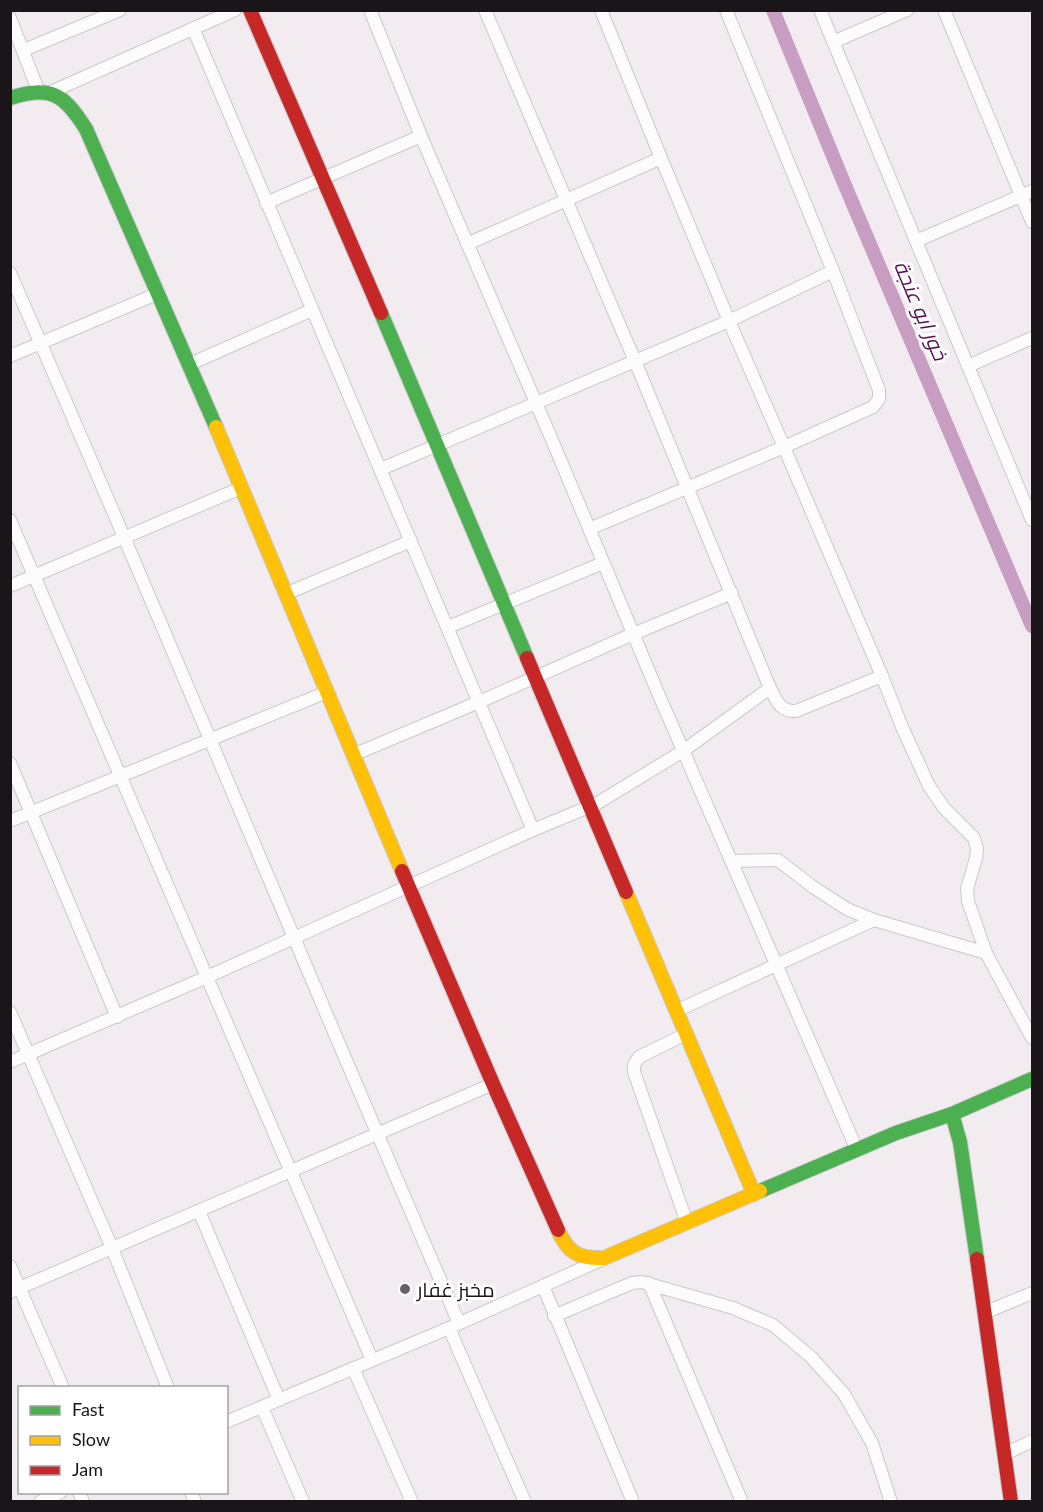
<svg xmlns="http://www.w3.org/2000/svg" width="1043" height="1512" viewBox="0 0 1043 1512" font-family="Lato,Cairo,sans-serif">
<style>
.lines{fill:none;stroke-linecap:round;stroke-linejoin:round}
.canal{stroke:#c79dc2;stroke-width:14}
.street-casing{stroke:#cbc7ca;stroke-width:14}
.fast-casing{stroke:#cbc7ca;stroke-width:16}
.slow-casing{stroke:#cbc7ca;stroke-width:16}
.jam-casing{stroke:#cbc7ca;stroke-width:16}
.street{stroke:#fdfcfd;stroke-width:12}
.fast{stroke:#4caf50;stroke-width:14}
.slow{stroke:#ffc107;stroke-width:14}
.jam{stroke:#c62828;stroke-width:14}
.poi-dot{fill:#656065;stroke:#fff;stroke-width:2}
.labels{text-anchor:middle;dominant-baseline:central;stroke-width:6;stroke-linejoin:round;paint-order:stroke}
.poi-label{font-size:20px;fill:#191519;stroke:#fff;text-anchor:start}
.water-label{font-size:21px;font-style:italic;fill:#581153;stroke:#fff}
</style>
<rect width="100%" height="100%" fill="#f2ecf1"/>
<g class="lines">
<path class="canal" d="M 773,10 L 844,183 L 1032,626"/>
<g class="street-casing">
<g id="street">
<path d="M 370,10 L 421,136 L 555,447 L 658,693 L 857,1150"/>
<path d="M 485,10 L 635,361 L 770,688 C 777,701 780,712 796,711 L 882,676"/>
<path d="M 601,10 L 661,158"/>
<path d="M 726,10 L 833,271"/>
<path d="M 820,10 L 1032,520"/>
<path d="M 944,10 L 1032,222"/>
<path d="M 10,18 L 38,90"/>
<path d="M 193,28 L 533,830"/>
<path d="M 833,42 L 907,10"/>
<path d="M 24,50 L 120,10"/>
<path d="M 51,92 L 235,10"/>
<path d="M 266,203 L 421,136"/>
<path d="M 916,241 L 1032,191"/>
<path d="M 10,273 C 163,622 307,974 459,1323"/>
<path d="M 10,356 L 159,293"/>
<path d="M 190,364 L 312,310"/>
<path d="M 968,366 L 1032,338"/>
<path d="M 381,469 L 729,321 L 833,271 L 879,390 L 879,399 L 873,407 L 784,447 L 729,321 L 661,158 L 467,244"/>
<path d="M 10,520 L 372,1360"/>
<path d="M 589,529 L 784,447 L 882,676 L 902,727 L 929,786 L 944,808 L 974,838 L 977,849 L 976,858 L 967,889 L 968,901 L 986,953 L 1032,1038"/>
<path d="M 10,586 L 241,488"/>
<path d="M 285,594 L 411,541"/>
<path d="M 448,627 L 603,563"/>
<path d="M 353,755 L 479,702 L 633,634 L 732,593"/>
<path d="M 10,763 L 117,1017"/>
<path d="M 10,821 L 327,692"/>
<path d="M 732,861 L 778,860 L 813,887 L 847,909 L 874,920 L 986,953"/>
<path d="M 676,1011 L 874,920"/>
<path d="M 10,1012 L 112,1248 L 168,1388"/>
<path d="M 686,1034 L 639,1057 L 634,1065 L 634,1072 L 687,1223"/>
<path d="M 10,1062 L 207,977 L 533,830 L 596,804 L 683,751 L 770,688"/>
<path d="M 199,1211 L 279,1400"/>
<path d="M 10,1266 L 63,1388"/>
<path d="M 649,1283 L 742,1502"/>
<path d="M 543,1286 L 633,1502"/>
<path d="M 10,1292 L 493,1084"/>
<path d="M 984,1313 L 1032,1293"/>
<path d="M 554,1316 L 632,1283 L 642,1282 L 733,1308 L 773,1325 L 811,1357 L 844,1394 L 872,1443 L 891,1502"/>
<path d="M 449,1328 L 525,1502"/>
<path d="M 353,1368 L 412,1502"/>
<path d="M 262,1407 L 303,1502"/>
<path d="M 226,1422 L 449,1328 L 603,1259"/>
<path d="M 1005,1454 L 1032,1441"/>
<path d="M 79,1492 L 83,1502"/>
<path d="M 191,1492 L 195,1502"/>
<path d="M 40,1502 L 61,1492"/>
</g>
</g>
<g class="fast-casing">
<g id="fast">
<path d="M 10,98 C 51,85 64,94 86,129 L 216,427"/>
<path d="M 381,313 L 527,658"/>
<path d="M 760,1191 L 896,1133 L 952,1114"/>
<path d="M 977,1259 L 960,1142 L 952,1114 L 1032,1079"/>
</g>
</g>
<g class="slow-casing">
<g id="slow">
<path d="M 216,427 L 402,871"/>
<path d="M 626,892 L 754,1194"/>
<path d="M 558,1230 C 568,1253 579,1259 604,1258 L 760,1191"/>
</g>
</g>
<g class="jam-casing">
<g id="jam">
<path d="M 250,10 L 381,313"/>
<path d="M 527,658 L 626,892"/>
<path d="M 402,871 L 493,1084 L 558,1230"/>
<path d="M 977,1259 L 1011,1502"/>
</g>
</g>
<use href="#street" class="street"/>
<use href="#fast" class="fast"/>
<use href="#slow" class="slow"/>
<use href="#jam" class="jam"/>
</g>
<circle class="poi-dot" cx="405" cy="1289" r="6"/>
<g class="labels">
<g class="poi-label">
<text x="417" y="1289">مخبز غفار</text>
</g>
<g class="water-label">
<text transform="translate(922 310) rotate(67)">خور ابو عنجة</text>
</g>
</g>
<rect width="1043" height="1512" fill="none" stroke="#191519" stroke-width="24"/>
<rect x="18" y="1386" width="210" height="108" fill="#ffffff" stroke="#a3a1a3" stroke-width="1.5"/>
<rect x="30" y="1406" width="30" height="9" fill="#4caf50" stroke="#a3a1a3" stroke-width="1.5"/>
<text x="72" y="1416" font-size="18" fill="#191519">Fast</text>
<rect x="30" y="1436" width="30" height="9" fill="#ffc107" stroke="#a3a1a3" stroke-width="1.5"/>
<text x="72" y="1446" font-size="18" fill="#191519">Slow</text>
<rect x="30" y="1466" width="30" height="9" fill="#c62828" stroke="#a3a1a3" stroke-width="1.5"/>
<text x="72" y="1476" font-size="18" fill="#191519">Jam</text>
</svg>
